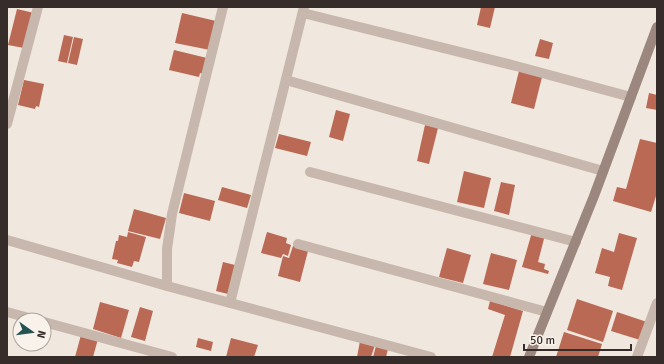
<svg xmlns="http://www.w3.org/2000/svg" width="664" height="364" viewBox="0 0 664 364" font-family="Signika,sans-serif">
<style>
.building{fill:#b96954}
.lines{fill:none;stroke-linecap:round;stroke-linejoin:round}
.street{stroke:#c7b7ac;stroke-width:10}
.secondary{stroke:#9b877e;stroke-width:10}
</style>
<rect width="100%" height="100%" fill="#f0e7df"/>
<g class="building">
<path d="M 481,7 L 495,7 L 490,28 L 477,25 Z"/>
<path d="M 17,9 L 34,13 L 24,48 L 8,45 Z"/>
<path d="M 182,13 L 216,21 L 210,50 L 175,43 Z"/>
<path d="M 64,35 L 73,37 L 67,63 L 58,61 Z"/>
<path d="M 74,37 L 83,39 L 77,65 L 68,63 Z"/>
<path d="M 540,39 L 553,43 L 549,59 L 535,56 Z"/>
<path d="M 174,50 L 207,58 L 203,74 L 200,73 L 199,77 L 169,70 Z"/>
<path d="M 519,71 L 542,77 L 534,109 L 511,103 Z"/>
<path d="M 24,80 L 44,84 L 39,107 L 36,106 L 35,109 L 18,105 Z"/>
<path d="M 649,93 L 657,95 L 657,110 L 646,108 Z"/>
<path d="M 336,110 L 350,114 L 343,141 L 329,137 Z"/>
<path d="M 425,125 L 438,128 L 429,164 L 417,161 Z"/>
<path d="M 279,134 L 311,142 L 307,156 L 275,148 Z"/>
<path d="M 640,139 L 657,143 L 657,193 L 651,212 L 613,201 L 617,187 L 626,189 Z"/>
<path d="M 464,171 L 491,178 L 484,208 L 457,202 Z"/>
<path d="M 501,182 L 515,185 L 509,215 L 494,211 Z"/>
<path d="M 222,187 L 251,195 L 247,208 L 218,200 Z"/>
<path d="M 184,193 L 215,201 L 210,221 L 179,213 Z"/>
<path d="M 134,209 L 166,218 L 160,239 L 128,231 Z"/>
<path d="M 128,232 L 146,237 L 139,262 L 134,261 L 132,267 L 117,263 L 118,260 L 112,259 L 116,241 L 118,241 L 119,235 L 127,237 Z"/>
<path d="M 267,232 L 287,238 L 286,243 L 291,245 L 288,256 L 283,254 L 281,258 L 261,253 Z"/>
<path d="M 532,232 L 545,235 L 538,262 L 545,264 L 544,269 L 549,271 L 548,274 L 522,267 Z"/>
<path d="M 619,233 L 637,238 L 622,290 L 608,286 L 610,277 L 595,273 L 602,248 L 614,252 Z"/>
<path d="M 293,246 L 308,251 L 300,282 L 278,276 L 283,256 L 289,258 Z"/>
<path d="M 447,248 L 471,255 L 463,283 L 439,277 Z"/>
<path d="M 491,253 L 517,260 L 509,290 L 483,284 Z"/>
<path d="M 223,262 L 235,265 L 228,294 L 216,291 Z"/>
<path d="M 577,299 L 613,311 L 603,342 L 567,330 Z"/>
<path d="M 490,301 L 523,311 L 510,357 L 492,357 L 505,315 L 488,309 Z"/>
<path d="M 100,302 L 129,310 L 121,338 L 93,329 Z"/>
<path d="M 140,307 L 153,311 L 145,341 L 131,337 Z"/>
<path d="M 617,312 L 647,322 L 640,340 L 611,331 Z"/>
<path d="M 564,332 L 602,344 L 598,357 L 556,357 Z"/>
<path d="M 81,335 L 98,339 L 93,357 L 75,357 Z"/>
<path d="M 198,338 L 213,342 L 211,351 L 196,347 Z"/>
<path d="M 231,338 L 258,345 L 254,357 L 226,357 Z"/>
<path d="M 360,341 L 375,345 L 371,357 L 357,357 Z"/>
<path d="M 376,346 L 388,349 L 386,357 L 373,357 Z"/>
</g>
<g class="lines">
<g class="street">
<path d="M 303,13 L 516,66 L 631,97"/>
<path d="M 286,80 L 603,171"/>
<path d="M 7,124 L 38,7"/>
<path d="M 310,172 L 576,242"/>
<path d="M 7,240 L 167,286 L 431,357"/>
<path d="M 298,244 L 547,312"/>
<path d="M 167,286 L 167,249 L 172,214 L 223,7"/>
<path d="M 230,303 L 304,7"/>
<path d="M 7,312 L 36,320"/>
<path d="M 44,322 L 172,357"/>
<path d="M 637,357 L 657,303"/>
</g>
<path class="secondary" d="M 529,357 L 594,196 L 657,27"/>
</g>
<rect width="664" height="364" fill="none" stroke="#362d2a" stroke-width="16"/>
<g transform="translate(32 332) rotate(104)"><circle r="19" fill="#f8f2eb" stroke="#aaa39e"/>
<path d="M0-3L7 15L0 10L-7 15Z" fill="#245253"/>
<text y="-6" font-size="11" font-weight="bold" text-anchor="middle" fill="#362d2a">N</text>
</g>
<path d="M524 344v6h107v-6" fill="none" stroke="#362d2a" stroke-width="2"/>
<text x="530" y="344" font-size="12" fill="#362d2a" stroke="#f8f2eb" stroke-width="3" paint-order="stroke">50 m</text>
</svg>
